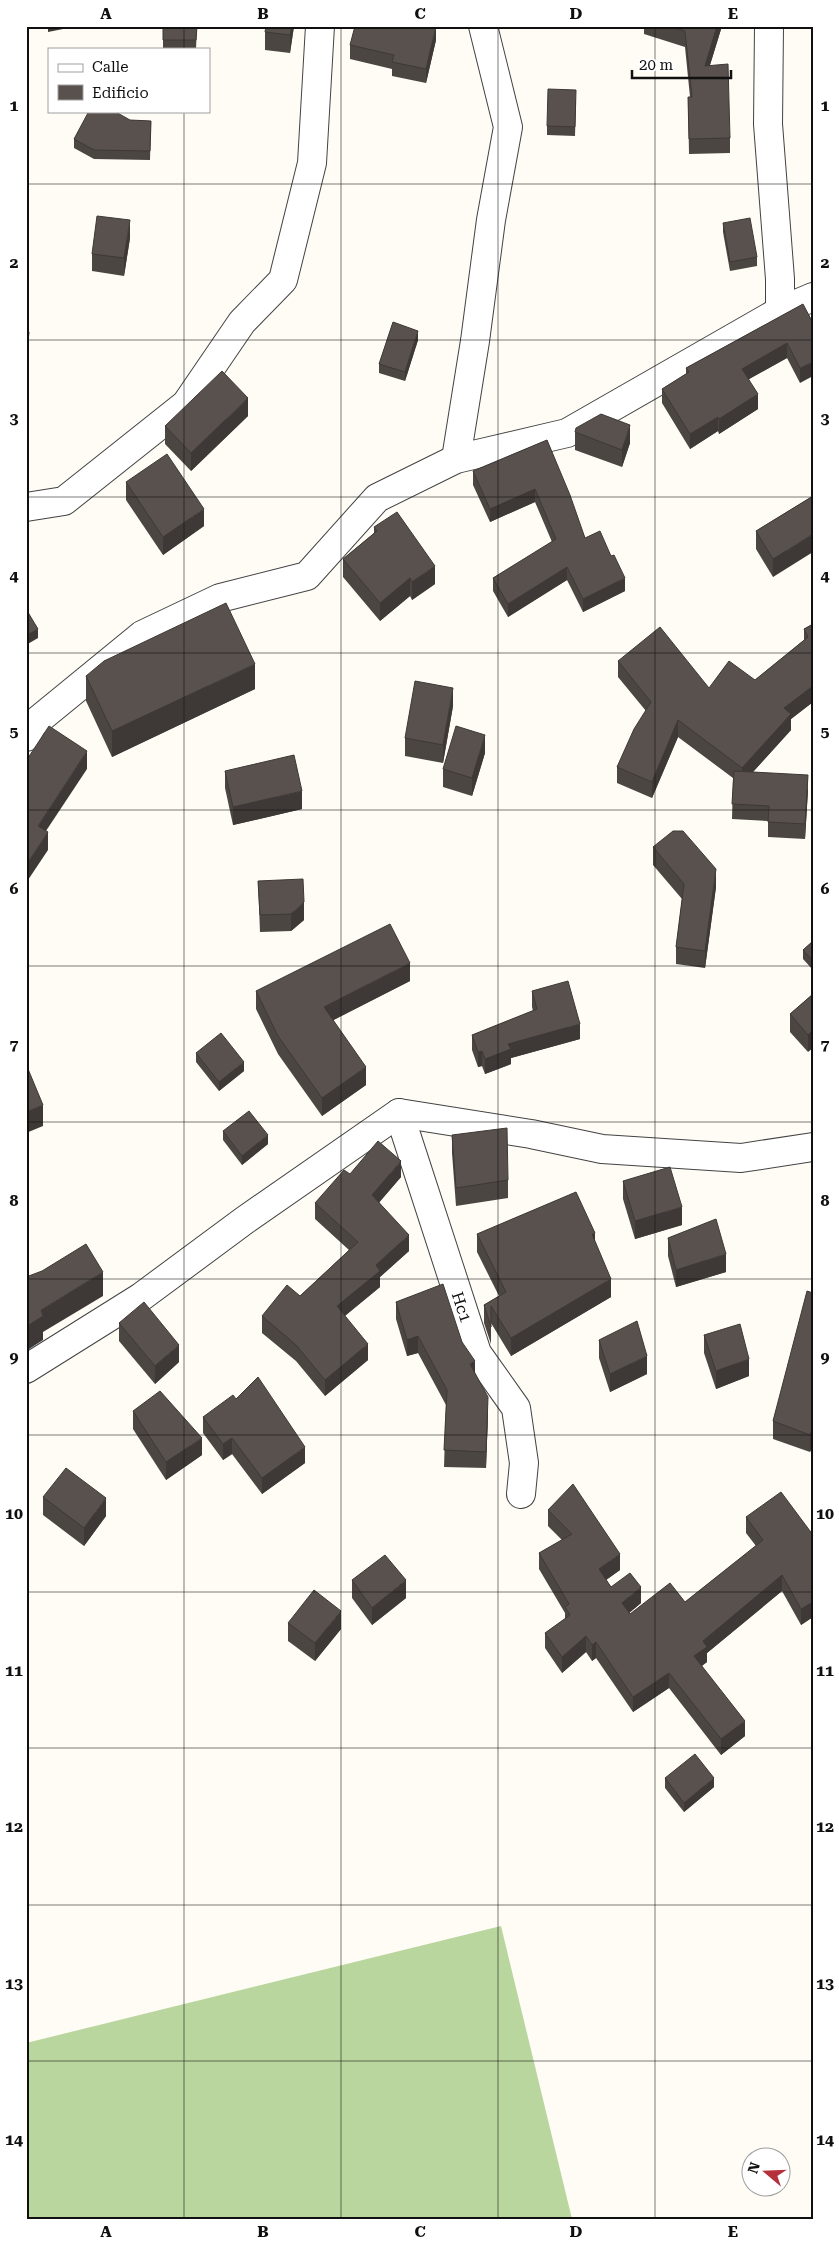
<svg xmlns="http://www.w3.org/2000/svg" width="839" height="2245" viewBox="0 0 839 2245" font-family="'Roboto Serif',serif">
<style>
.forest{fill:#bad69f}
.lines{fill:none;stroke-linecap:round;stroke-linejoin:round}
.street-casing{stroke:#434343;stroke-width:30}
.street{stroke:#fff;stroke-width:28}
.wall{fill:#4c4642}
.shaded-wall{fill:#3e3936}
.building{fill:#58514d;stroke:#3e3936}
.grid{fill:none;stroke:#101010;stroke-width:1;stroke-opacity:0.55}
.labels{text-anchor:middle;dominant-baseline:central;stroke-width:5;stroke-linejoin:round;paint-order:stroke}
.street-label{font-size:16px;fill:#101010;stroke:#fff}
.neatline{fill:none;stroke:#101010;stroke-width:2}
.grid-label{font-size:16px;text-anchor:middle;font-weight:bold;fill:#101010}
</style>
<rect width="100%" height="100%" fill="#fefcf4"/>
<path class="forest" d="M 501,1926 L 572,2219 L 26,2219 L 26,2043 Z"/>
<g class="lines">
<g class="street-casing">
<g id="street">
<path d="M 769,26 L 768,124 L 780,279 L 780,311"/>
<path d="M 456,459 L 475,341 L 491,220 L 508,127 L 483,26"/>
<path d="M 26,507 L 64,501 L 186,404 L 242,322 L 283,280 L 312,163 L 320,26"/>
<path d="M 26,737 L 32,725 L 142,635 L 220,598 L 307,576 L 377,498 L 456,459 L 567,433 L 780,311 L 813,297"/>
<path id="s1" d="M 399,1113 L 477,1353 L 516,1408 L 524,1463 L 521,1494"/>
<path d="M 26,1369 L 141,1297 L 245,1220 L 399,1113 L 531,1134 L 602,1149 L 741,1158 L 813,1147"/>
</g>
</g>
<use href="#street" class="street"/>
</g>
<g class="wall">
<path d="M 163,26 L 197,26 L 196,49 L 163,49 Z"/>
<path d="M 294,26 L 290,53 L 265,50 L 265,32 Z"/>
<path d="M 644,26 L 722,26 L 710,65 L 730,138 L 730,153 L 689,154 L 688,97 L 690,97 L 685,47 L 644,34 Z"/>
<path d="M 436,40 L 426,83 L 392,76 L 392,69 L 350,59 L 350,45 Z"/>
<path d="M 576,99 L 575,136 L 547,135 L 547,126 Z"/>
<path d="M 130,120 L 151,121 L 150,160 L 94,159 L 74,148 L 74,139 Z"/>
<path d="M 723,223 L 757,257 L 757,266 L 730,271 L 723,232 Z"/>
<path d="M 130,238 L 124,276 L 92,271 L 92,254 Z"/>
<path d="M 803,304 L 800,383 L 787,358 L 749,379 L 758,409 L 719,434 L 718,431 L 690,449 L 662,403 L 662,389 L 686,374 L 686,368 Z"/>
<path d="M 418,340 L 405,381 L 379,373 L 379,364 Z"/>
<path d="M 248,416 L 191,471 L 165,444 L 165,426 Z"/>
<path d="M 575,432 L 630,443 L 622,467 L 575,450 Z"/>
<path d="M 547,440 L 585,538 L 625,591 L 583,612 L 567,580 L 508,617 L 493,591 L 493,578 L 552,542 L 535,502 L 490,522 L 473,485 L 473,471 Z"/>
<path d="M 126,482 L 204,526 L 163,555 L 126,500 Z"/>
<path d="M 813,496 L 773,577 L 756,549 L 756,531 Z"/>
<path d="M 374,527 L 435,584 L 412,600 L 410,596 L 380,621 L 343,577 L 343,559 L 374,533 Z"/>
<path d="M 813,624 L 813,702 L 791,719 L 791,730 L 753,772 L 808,790 L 805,839 L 768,837 L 768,821 L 732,819 L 733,778 L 678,737 L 652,798 L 617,783 L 617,767 L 646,711 L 618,677 L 618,661 L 709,688 L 755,680 L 804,640 L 804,629 Z"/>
<path d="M 86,676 L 255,689 L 112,757 L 86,701 Z"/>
<path d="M 453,706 L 443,763 L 405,756 L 405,738 Z"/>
<path d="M 485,753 L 472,796 L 443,787 L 443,769 Z"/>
<path d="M 225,771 L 302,809 L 233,825 L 225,788 Z"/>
<path d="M 653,847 L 716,887 L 705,968 L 676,964 L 676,947 L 682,899 L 653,865 Z"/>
<path d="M 258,881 L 304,920 L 291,931 L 260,932 Z"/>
<path d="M 813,941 L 813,970 L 803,959 L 803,950 Z"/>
<path d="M 410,981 L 333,1020 L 366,1085 L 322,1116 L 278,1054 L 256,1009 L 256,991 Z"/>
<path d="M 532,991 L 580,1039 L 511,1058 L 511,1064 L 485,1074 L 482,1066 L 478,1067 L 472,1050 L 472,1035 L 533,1011 L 532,1007 Z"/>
<path d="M 813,994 L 808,1052 L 790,1032 L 790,1014 Z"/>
<path d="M 196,1053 L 244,1071 L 219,1091 L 196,1062 Z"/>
<path d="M 223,1131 L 268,1144 L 242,1165 L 223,1140 Z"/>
<path d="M 452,1135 L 508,1180 L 508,1198 L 456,1206 L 452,1153 Z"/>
<path d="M 350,1174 L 401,1177 L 379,1202 L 409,1251 L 380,1277 L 380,1287 L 345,1316 L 368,1360 L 325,1396 L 296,1361 L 262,1333 L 262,1316 L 300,1296 L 349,1250 L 315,1219 L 315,1203 Z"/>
<path d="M 623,1181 L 682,1225 L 635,1239 L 623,1199 Z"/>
<path d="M 477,1234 L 595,1242 L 611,1297 L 511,1356 L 491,1323 L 491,1344 L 484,1323 L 484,1305 L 499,1296 L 477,1252 Z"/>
<path d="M 668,1238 L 726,1272 L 676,1287 L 668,1256 Z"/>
<path d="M 813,1293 L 813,1445 L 810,1452 L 773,1439 L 773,1421 Z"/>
<path d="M 396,1302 L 462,1342 L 475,1373 L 488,1414 L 486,1468 L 444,1467 L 446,1405 L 418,1353 L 407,1356 L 396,1319 Z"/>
<path d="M 119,1323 L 179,1362 L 155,1384 L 119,1341 Z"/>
<path d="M 704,1335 L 749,1376 L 716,1389 L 704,1353 Z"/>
<path d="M 599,1340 L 647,1374 L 610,1392 L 599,1358 Z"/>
<path d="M 236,1399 L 305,1463 L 262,1494 L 232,1454 L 223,1460 L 203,1433 L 203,1417 Z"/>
<path d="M 133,1411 L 202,1455 L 166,1480 L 133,1429 Z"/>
<path d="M 43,1497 L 106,1516 L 84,1546 L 43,1515 Z"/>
<path d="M 548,1510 L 620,1570 L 606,1580 L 611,1587 L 641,1603 L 629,1613 L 630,1614 L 685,1602 L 756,1546 L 746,1533 L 746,1517 L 813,1535 L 813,1617 L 801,1625 L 782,1591 L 707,1653 L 707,1662 L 702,1666 L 745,1736 L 721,1755 L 669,1688 L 633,1712 L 596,1658 L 592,1661 L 586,1652 L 562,1673 L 545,1648 L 545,1633 L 565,1619 L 565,1613 L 539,1569 L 539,1553 L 562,1540 L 548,1526 Z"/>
<path d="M 352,1580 L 406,1598 L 372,1625 L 352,1598 Z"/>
<path d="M 288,1623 L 341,1629 L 315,1661 L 288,1641 Z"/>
<path d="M 665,1778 L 714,1787 L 684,1812 L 665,1788 Z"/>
</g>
<g class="shaded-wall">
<path d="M 48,26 L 78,26 L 48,32 Z"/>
<path d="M 292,26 L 294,26 L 290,53 L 290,35 Z"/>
<path d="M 436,26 L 436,40 L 426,83 L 426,69 Z"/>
<path d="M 717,26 L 722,26 L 705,81 L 705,66 Z"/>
<path d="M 130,220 L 130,238 L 124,276 L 124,258 Z"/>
<path d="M 418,331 L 418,340 L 405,381 L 405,372 Z"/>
<path d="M 29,332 L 29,350 L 26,379 L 26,361 Z"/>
<path d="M 787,343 L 787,358 L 742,383 L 742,369 Z"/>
<path d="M 813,362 L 813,376 L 800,383 L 800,368 Z"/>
<path d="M 758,394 L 758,409 L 719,434 L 719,419 Z"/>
<path d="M 248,398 L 248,416 L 191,471 L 191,453 Z"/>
<path d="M 718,417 L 718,431 L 690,449 L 690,434 Z"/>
<path d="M 630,425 L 630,443 L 622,467 L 622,450 Z"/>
<path d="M 535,489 L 535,502 L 490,522 L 490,509 Z"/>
<path d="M 204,509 L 204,526 L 163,555 L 163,537 Z"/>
<path d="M 813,534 L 813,552 L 773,577 L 773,559 Z"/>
<path d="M 435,566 L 435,584 L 412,600 L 412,582 Z"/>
<path d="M 567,567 L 567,580 L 508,617 L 508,604 Z"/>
<path d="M 410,578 L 410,596 L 380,621 L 380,603 Z"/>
<path d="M 625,578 L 625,591 L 583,612 L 583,599 Z"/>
<path d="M 38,629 L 38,638 L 26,645 L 26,635 Z"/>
<path d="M 255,664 L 255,689 L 112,757 L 112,731 Z"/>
<path d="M 813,686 L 813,702 L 791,719 L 791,730 L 742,784 L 742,768 L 784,708 Z"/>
<path d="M 453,688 L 453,706 L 443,763 L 443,745 Z"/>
<path d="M 678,720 L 678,737 L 652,798 L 652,782 Z"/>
<path d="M 485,735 L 485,753 L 472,796 L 472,778 Z"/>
<path d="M 87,751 L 87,769 L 38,843 L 38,826 Z"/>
<path d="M 808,775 L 808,790 L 805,839 L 805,824 Z"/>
<path d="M 302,791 L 302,809 L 233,825 L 233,807 Z"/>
<path d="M 48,832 L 48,850 L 26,883 L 26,865 Z"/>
<path d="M 716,869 L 716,887 L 705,968 L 705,951 Z"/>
<path d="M 304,902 L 304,920 L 291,931 L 291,914 Z"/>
<path d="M 410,963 L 410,981 L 324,1025 L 324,1007 Z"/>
<path d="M 580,1024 L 580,1039 L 511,1058 L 511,1064 L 485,1074 L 485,1059 L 508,1044 Z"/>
<path d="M 813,1030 L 813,1048 L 808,1052 L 808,1035 Z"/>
<path d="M 482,1051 L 482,1066 L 478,1067 L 478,1052 Z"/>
<path d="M 244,1062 L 244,1071 L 219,1091 L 219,1082 Z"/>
<path d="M 366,1067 L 366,1085 L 322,1116 L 322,1098 Z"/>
<path d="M 43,1105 L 43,1126 L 26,1133 L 26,1112 Z"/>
<path d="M 268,1135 L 268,1144 L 242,1165 L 242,1156 Z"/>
<path d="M 401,1161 L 401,1177 L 372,1211 L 372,1195 Z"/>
<path d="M 682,1207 L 682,1225 L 635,1239 L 635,1221 Z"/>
<path d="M 595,1233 L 595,1251 L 592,1234 Z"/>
<path d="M 409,1235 L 409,1251 L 380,1277 L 380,1287 L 337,1322 L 337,1306 L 376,1265 Z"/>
<path d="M 726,1254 L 726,1272 L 676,1287 L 676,1270 Z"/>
<path d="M 103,1272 L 103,1296 L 43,1332 L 43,1340 L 26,1351 L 26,1327 L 41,1310 Z"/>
<path d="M 611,1279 L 611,1297 L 511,1356 L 511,1338 Z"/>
<path d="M 418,1336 L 418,1353 L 407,1356 L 407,1340 Z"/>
<path d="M 368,1344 L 368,1360 L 325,1396 L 325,1380 Z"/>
<path d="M 179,1345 L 179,1362 L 155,1384 L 155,1366 Z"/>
<path d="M 647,1356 L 647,1374 L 610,1392 L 610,1374 Z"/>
<path d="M 749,1359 L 749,1376 L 716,1389 L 716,1371 Z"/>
<path d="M 475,1361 L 475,1377 L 470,1364 Z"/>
<path d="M 488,1397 L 488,1414 L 486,1468 L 486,1452 Z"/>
<path d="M 813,1427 L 813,1445 L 810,1452 L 810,1435 Z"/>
<path d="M 202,1438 L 202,1455 L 166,1480 L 166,1462 Z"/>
<path d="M 232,1438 L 232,1454 L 223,1460 L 223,1444 Z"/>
<path d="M 305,1447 L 305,1463 L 262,1494 L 262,1478 Z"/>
<path d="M 106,1498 L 106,1516 L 84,1546 L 84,1528 Z"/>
<path d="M 620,1554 L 620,1570 L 599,1585 L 599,1569 Z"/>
<path d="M 782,1575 L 782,1591 L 707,1653 L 707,1662 L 694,1671 L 694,1656 L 703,1641 Z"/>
<path d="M 406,1580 L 406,1598 L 372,1625 L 372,1608 Z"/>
<path d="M 641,1587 L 641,1603 L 622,1619 L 622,1603 Z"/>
<path d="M 813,1602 L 813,1617 L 801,1625 L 801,1609 Z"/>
<path d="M 341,1611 L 341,1629 L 315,1661 L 315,1643 Z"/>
<path d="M 586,1636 L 586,1652 L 562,1673 L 562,1657 Z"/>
<path d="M 596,1642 L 596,1658 L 592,1661 L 592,1645 Z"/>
<path d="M 669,1673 L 669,1688 L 633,1712 L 633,1697 Z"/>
<path d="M 745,1721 L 745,1736 L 721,1755 L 721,1739 Z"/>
<path d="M 714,1778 L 714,1787 L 684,1812 L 684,1803 Z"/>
</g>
<g class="building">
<path d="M 163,26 L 197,26 L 196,40 L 163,40 Z"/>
<path d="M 266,26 L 292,26 L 290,35 L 265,32 Z"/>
<path d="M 355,26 L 436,26 L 426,69 L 392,62 L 394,55 L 350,45 Z"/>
<path d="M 669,26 L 717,26 L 705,66 L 728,64 L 730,138 L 689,139 L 688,97 L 692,97 L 685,31 Z"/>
<path d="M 548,89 L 576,90 L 575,127 L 547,126 Z"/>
<path d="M 89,111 L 114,111 L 130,120 L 151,121 L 150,151 L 94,150 L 74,139 Z"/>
<path d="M 97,216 L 130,220 L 124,258 L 92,254 Z"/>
<path d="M 750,218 L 757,257 L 730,262 L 723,223 Z"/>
<path d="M 803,304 L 813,323 L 813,362 L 800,368 L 787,343 L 742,369 L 758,394 L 719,419 L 718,417 L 690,434 L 662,389 L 689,372 L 686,368 Z"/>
<path d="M 393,322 L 418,331 L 405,372 L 379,364 Z"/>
<path d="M 26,332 L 29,332 L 26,361 Z"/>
<path d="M 222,371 L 248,398 L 191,453 L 165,426 Z"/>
<path d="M 601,414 L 630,425 L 622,450 L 575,432 L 576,428 Z"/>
<path d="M 547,440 L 570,495 L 585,538 L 600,531 L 611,556 L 614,555 L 625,578 L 583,599 L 567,567 L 508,604 L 493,578 L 556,539 L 535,489 L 490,509 L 473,471 Z"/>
<path d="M 167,454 L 204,509 L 163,537 L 126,482 Z"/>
<path d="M 813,496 L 813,534 L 773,559 L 756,531 Z"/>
<path d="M 397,512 L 435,566 L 412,582 L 410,578 L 380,603 L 343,559 L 377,531 L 374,527 Z"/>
<path d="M 226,603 L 255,664 L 112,731 L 86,676 L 104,661 Z"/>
<path d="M 26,609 L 38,629 L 26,635 Z"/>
<path d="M 813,624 L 813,686 L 784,708 L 791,714 L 742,768 L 678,720 L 652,782 L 617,767 L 634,729 L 651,702 L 618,661 L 660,627 L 709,688 L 729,661 L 755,680 L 808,637 L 804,629 Z"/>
<path d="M 415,681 L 453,688 L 443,745 L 405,738 Z"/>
<path d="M 49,726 L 87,751 L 38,826 L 48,832 L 26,865 L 26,761 Z"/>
<path d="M 456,726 L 485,735 L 472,778 L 443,769 Z"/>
<path d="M 294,755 L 302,791 L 233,807 L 225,771 Z"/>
<path d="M 734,771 L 808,775 L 805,824 L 768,822 L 769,806 L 732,804 Z"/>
<path d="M 673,831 L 683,831 L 716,869 L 705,951 L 676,947 L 684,884 L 653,847 Z"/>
<path d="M 303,879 L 304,902 L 291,914 L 260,915 L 258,881 Z"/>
<path d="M 390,924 L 410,963 L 324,1007 L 366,1067 L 322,1098 L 278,1036 L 256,991 Z"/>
<path d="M 813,941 L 813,961 L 803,950 Z"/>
<path d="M 568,981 L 580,1024 L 508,1044 L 511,1049 L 485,1059 L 482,1051 L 478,1052 L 472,1035 L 537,1009 L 532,991 Z"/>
<path d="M 813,994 L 813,1030 L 808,1035 L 790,1014 Z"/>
<path d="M 221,1033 L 244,1062 L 219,1082 L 196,1053 Z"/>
<path d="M 28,1069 L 43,1105 L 26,1112 L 26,1070 Z"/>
<path d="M 249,1111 L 268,1135 L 242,1156 L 223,1131 Z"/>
<path d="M 507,1128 L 508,1180 L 456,1188 L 452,1135 Z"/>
<path d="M 378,1141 L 401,1161 L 372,1195 L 409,1235 L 376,1265 L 380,1271 L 337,1306 L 368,1344 L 325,1380 L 296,1345 L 262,1316 L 287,1285 L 300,1296 L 358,1242 L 315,1203 L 344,1170 L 350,1174 Z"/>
<path d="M 670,1167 L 682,1207 L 635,1221 L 623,1181 Z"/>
<path d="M 576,1192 L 595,1233 L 592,1234 L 611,1279 L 511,1338 L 491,1306 L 491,1327 L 484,1305 L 506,1292 L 477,1234 Z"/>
<path d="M 716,1219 L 726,1254 L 676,1270 L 668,1238 Z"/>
<path d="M 86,1244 L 103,1272 L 41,1310 L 43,1316 L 26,1327 L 26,1277 L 42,1271 Z"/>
<path d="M 443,1284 L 462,1342 L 475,1361 L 470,1364 L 488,1397 L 486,1452 L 444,1450 L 447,1390 L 418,1336 L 407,1340 L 396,1302 Z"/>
<path d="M 807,1291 L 813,1293 L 813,1427 L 810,1435 L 773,1421 Z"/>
<path d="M 144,1302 L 179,1345 L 155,1366 L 119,1323 Z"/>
<path d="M 637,1321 L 647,1356 L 610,1374 L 599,1340 Z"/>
<path d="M 740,1324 L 749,1359 L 716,1371 L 704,1335 Z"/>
<path d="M 258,1377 L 305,1447 L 262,1478 L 232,1438 L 223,1444 L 203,1417 L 233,1395 L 236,1399 Z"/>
<path d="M 160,1391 L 202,1438 L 166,1462 L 133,1411 Z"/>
<path d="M 66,1468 L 106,1498 L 84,1528 L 43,1497 Z"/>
<path d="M 573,1484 L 620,1554 L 599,1569 L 611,1587 L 630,1573 L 641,1587 L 622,1603 L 630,1614 L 670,1583 L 685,1602 L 763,1540 L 746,1517 L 781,1492 L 813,1535 L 813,1602 L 801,1609 L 782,1575 L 703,1641 L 707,1647 L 694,1656 L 745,1721 L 721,1739 L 669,1673 L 633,1697 L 596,1642 L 592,1645 L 586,1636 L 562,1657 L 545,1633 L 570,1615 L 565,1607 L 569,1604 L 539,1553 L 572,1534 L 548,1510 Z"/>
<path d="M 385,1555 L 406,1580 L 372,1608 L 352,1580 Z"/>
<path d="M 314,1590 L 341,1611 L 315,1643 L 288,1623 Z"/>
<path d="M 695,1754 L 714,1778 L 684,1803 L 665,1778 Z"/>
</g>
<path class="grid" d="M 184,26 L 184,49M 341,26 L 341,2219M 498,26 L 498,2219M 655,26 L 655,2219M 184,111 L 184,2219M 26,184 L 813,184M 26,340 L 813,340M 26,497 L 813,497M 26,653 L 813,653M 26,810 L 813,810M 26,966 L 813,966M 26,1122 L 813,1122M 26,1279 L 813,1279M 26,1435 L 813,1435M 26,1592 L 813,1592M 26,1748 L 813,1748M 26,1905 L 813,1905M 26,2061 L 813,2061"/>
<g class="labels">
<g class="street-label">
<text stroke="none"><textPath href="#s1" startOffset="204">Hc1</textPath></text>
</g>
</g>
<rect width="839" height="2245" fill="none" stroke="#ffffff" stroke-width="55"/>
<rect x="48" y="48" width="162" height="65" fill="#ffffff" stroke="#9f9f9f"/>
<rect x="58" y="64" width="25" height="8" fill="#ffffff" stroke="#9f9f9f"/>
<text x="92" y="72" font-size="15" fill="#101010">Calle</text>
<rect x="58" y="85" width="25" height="15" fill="#58514d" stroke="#9f9f9f"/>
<text x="92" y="98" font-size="15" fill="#101010">Edificio</text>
<g transform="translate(766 2172) rotate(289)"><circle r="24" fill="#ffffff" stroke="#9f9f9f"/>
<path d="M0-4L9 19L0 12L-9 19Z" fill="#b5323d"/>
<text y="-8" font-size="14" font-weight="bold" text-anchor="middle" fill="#101010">N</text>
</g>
<path d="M632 70v8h99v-8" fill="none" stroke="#101010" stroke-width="2.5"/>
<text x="639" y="70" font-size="15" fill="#101010" stroke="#ffffff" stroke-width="4" paint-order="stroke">20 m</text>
<rect x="28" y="28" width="784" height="2190" class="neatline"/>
<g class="grid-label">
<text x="106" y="19">A</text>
<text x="263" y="19">B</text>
<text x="420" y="19">C</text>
<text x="576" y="19">D</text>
<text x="733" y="19">E</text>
<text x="14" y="111">1</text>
<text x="825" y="111">1</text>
<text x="14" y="268">2</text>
<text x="825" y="268">2</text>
<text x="14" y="424">3</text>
<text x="825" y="424">3</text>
<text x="14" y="581">4</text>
<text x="825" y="581">4</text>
<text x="14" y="737">5</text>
<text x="825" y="737">5</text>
<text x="14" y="894">6</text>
<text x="825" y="894">6</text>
<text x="14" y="1050">7</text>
<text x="825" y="1050">7</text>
<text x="14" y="1206">8</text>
<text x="825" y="1206">8</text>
<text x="14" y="1363">9</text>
<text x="825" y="1363">9</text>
<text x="14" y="1519">10</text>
<text x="825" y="1519">10</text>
<text x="14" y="1676">11</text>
<text x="825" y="1676">11</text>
<text x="14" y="1832">12</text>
<text x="825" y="1832">12</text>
<text x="14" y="1989">13</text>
<text x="825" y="1989">13</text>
<text x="14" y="2145">14</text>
<text x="825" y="2145">14</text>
<text x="106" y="2237">A</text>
<text x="263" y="2237">B</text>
<text x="420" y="2237">C</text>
<text x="576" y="2237">D</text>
<text x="733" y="2237">E</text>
</g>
</svg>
